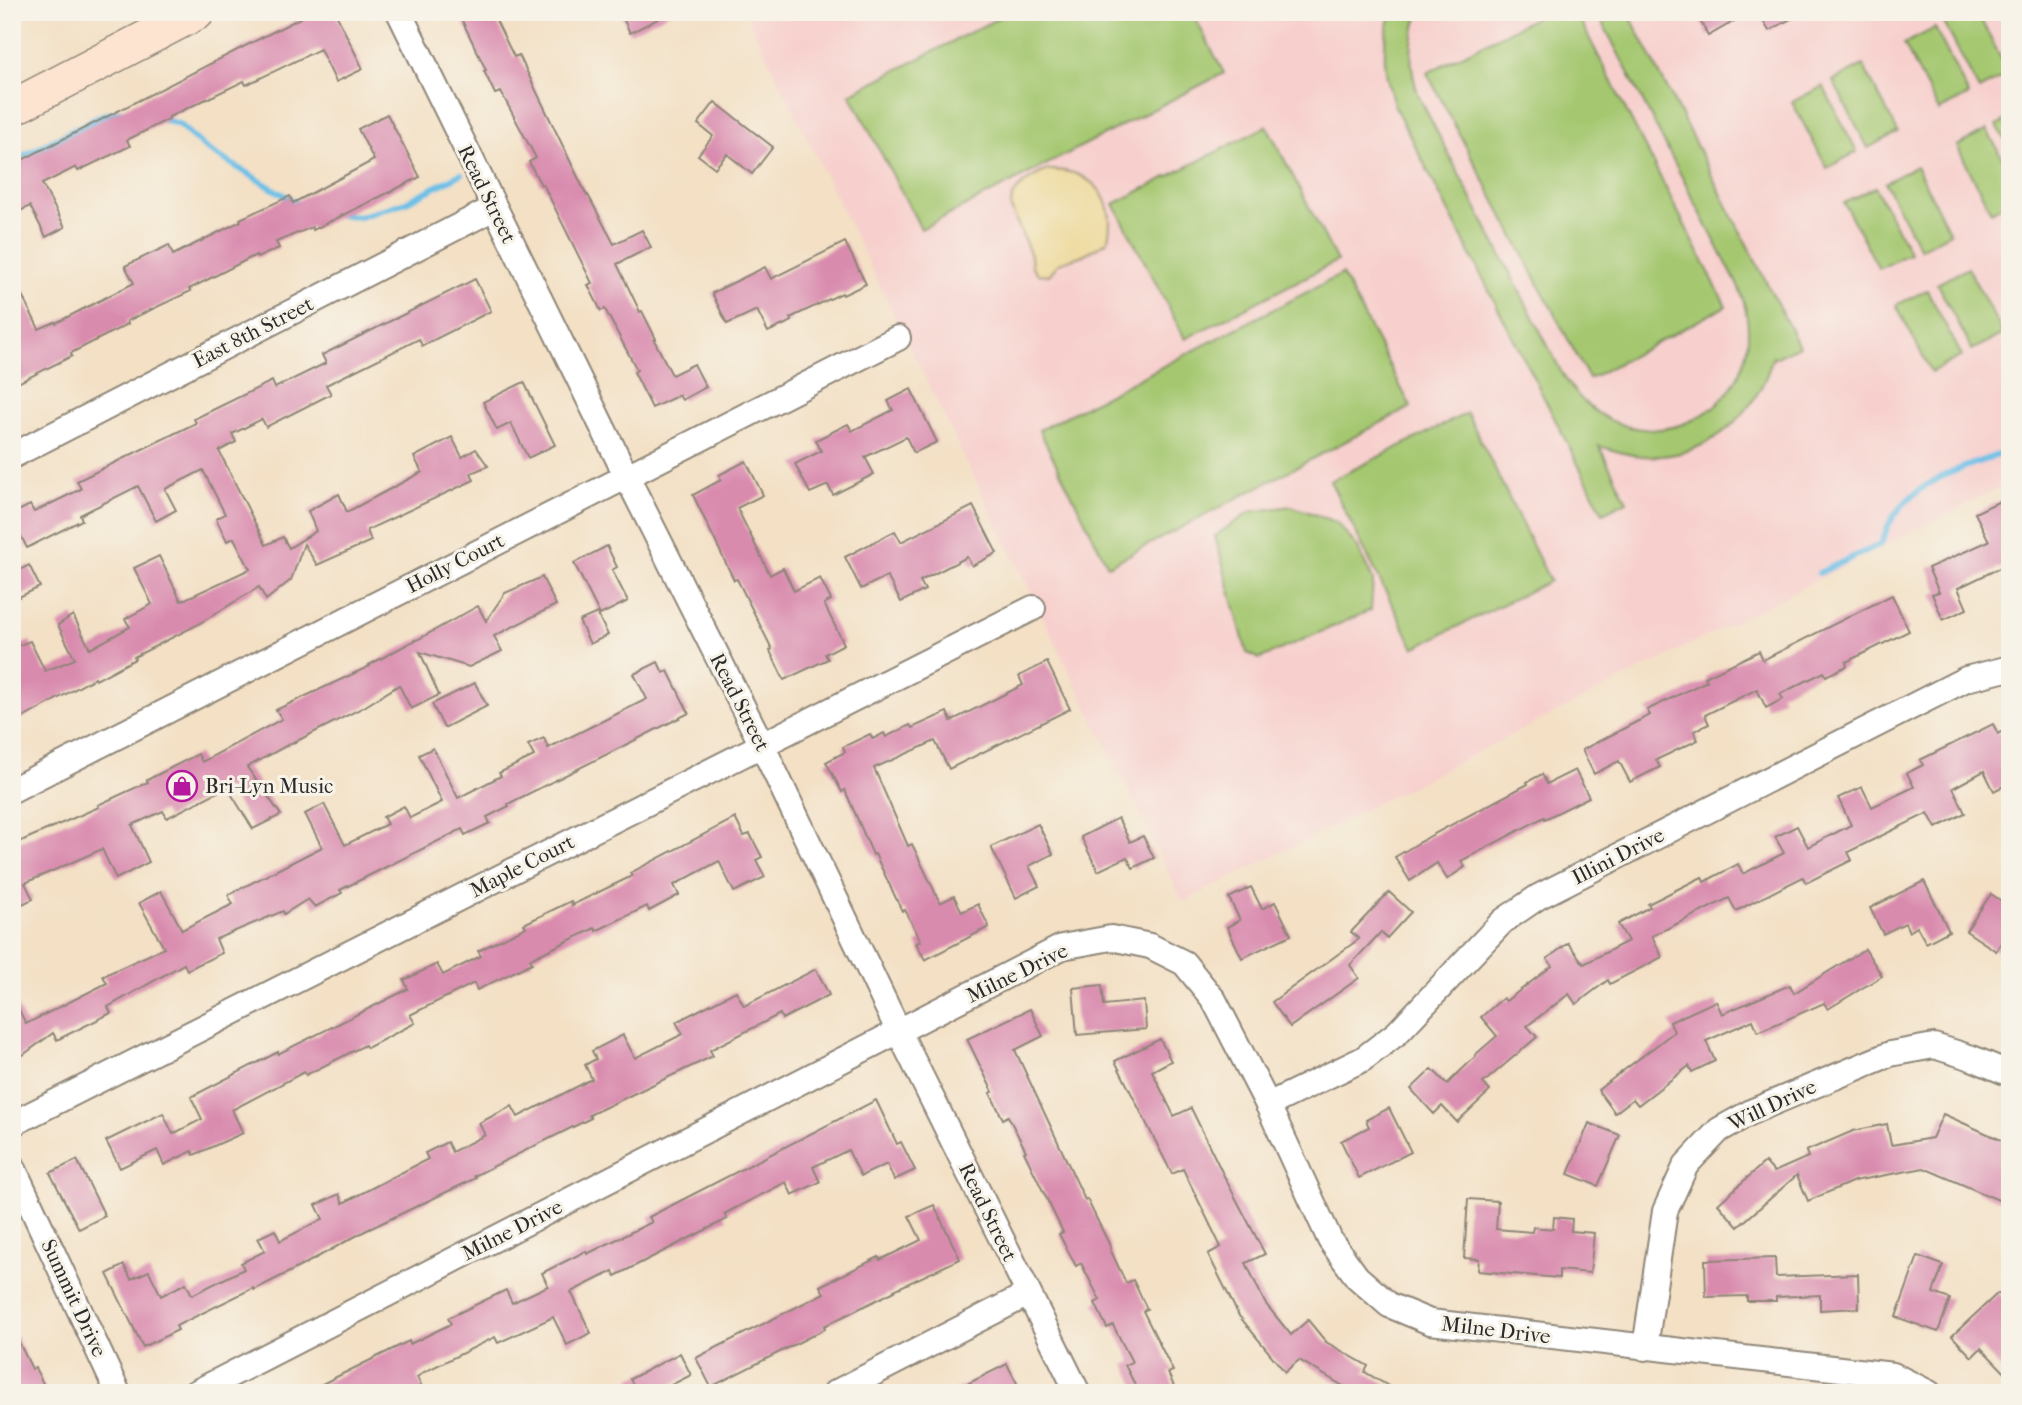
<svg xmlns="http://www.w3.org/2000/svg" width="2022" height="1405" viewBox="0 0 2022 1405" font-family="'IM FELL French Canon',serif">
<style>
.built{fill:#f7d0cd}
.green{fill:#a4c770;stroke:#68794e;stroke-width:2}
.sand{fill:#eeda9e;stroke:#8c8264;stroke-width:2}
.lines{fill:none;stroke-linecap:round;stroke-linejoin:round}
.stream{stroke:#6bbfe7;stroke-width:6}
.building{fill:#d98bae}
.street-casing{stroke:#8f8678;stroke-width:28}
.secondary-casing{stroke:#8f8678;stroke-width:38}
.street{stroke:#fff;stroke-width:24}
.secondary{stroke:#fde4d1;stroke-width:35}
.labels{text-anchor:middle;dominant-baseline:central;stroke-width:6;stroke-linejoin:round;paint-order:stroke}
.street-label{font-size:21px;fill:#2b2b2b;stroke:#f7f3e8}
.poi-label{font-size:21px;fill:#2b2b2b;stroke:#f7f3e8;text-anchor:start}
</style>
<rect width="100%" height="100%" fill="#f7f3e8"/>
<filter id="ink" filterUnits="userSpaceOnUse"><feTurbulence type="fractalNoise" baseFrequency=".0143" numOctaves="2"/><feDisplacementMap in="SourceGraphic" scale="14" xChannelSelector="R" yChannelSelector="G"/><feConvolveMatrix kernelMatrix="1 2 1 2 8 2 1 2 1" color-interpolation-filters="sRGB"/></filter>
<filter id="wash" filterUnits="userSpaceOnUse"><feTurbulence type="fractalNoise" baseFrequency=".00686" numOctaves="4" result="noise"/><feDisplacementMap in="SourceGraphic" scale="28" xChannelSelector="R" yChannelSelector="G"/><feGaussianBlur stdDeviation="1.57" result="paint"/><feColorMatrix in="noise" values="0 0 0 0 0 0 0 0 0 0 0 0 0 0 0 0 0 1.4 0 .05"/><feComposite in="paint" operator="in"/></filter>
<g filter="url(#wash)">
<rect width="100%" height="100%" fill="#f3e0c5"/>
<path class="built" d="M 745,12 L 2010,12 L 2010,482 L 1183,902 Z"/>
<g class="green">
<path d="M 1010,12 L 1192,12 L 1224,73 L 921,229 L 850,94 Z"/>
<path d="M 1392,12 L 1420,12 C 1408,42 1409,67 1419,97 L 1563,375 C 1630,487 1787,410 1739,288 L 1597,12 L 1628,12 L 1799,346 L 1775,358 L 1773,356 C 1757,416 1706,461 1641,456 C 1626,455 1613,450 1599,446 L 1627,501 L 1603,513 L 1396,109 C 1384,77 1380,46 1392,12 Z"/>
<path d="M 1546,12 L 1576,12 L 1726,306 L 1589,379 L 1427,73 Z"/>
<path d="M 1966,12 L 1977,12 L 2009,74 L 1979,90 L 1944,23 Z"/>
<path d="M 1935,28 L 1969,95 L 1939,111 L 1904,44 Z"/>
<path d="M 1863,65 L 1898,132 L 1868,148 L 1833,81 Z"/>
<path d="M 1823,86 L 1857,152 L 1827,168 L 1792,102 Z"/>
<path d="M 2010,118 L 2010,150 L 1997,125 Z"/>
<path d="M 1267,126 L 1337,261 L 1185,339 L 1114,204 Z"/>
<path d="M 1987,130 L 2010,173 L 2010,202 L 1991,212 L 1957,146 Z"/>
<path d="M 1916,166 L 1950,233 L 1920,249 L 1885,183 Z"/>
<path d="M 1875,187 L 1910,253 L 1879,269 L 1844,203 Z"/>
<path d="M 1968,268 L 2003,334 L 1972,350 L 1937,284 Z"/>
<path d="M 1342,274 L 1411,407 L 1108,566 L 1039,430 Z"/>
<path d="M 1927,290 L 1962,356 L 1931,372 L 1896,305 Z"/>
<path d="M 1467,413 L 1550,581 L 1414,648 L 1330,481 Z"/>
<path d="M 1291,506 L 1336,522 L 1357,546 L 1373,580 L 1371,610 L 1259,659 L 1247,653 L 1215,536 L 1250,512 Z"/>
</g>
<path class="sand" d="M 1048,170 C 1081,169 1107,185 1110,220 C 1110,228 1110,234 1107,242 L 1083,255 L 1059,263 L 1049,275 L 1038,274 L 1032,266 L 1031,256 L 1011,208 C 1009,189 1033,176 1048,170 Z"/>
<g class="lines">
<g class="stream">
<path d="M 161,119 L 178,124 L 205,148 L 302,206"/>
<path d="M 12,162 L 103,115 L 123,111"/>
<path d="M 336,214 L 359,217 L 406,202 L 461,174"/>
<path d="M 1819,573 L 1881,544 C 1884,538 1886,530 1889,524 C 1914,479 1965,467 2010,451"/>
</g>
</g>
<g id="blocks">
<g class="building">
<path d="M 312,12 L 335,12 L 363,69 L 336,82 L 320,49 L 246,85 L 244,81 L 169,117 L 169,119 L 127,140 L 130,146 L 78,171 L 76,167 L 42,184 L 65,227 L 46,237 L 30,206 L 12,215 L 12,165 Z"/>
<path d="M 458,12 L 492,12 L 514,57 L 519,55 L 587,196 L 588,195 L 614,244 L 642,230 L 651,247 L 617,264 L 640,312 L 642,311 L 656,339 L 654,340 L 672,375 L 694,364 L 706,387 L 682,400 L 679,395 L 652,408 L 634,372 L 637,370 L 605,309 L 601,311 L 588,285 L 592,283 L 543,184 L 541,185 L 529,162 L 536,158 L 501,92 L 495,94 L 484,71 L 486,70 Z"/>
<path d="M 620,12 L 672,12 L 630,33 Z"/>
<path d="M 1696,12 L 1750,12 L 1708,36 Z"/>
<path d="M 1758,12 L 1803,12 L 1769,31 Z"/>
<path d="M 715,102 L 773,147 L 752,174 L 727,154 L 715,168 L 698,155 L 713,136 L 698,124 Z"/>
<path d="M 387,114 L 420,177 L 313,230 L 312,227 L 276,242 L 279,248 L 257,258 L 256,255 L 189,289 L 191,291 L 127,321 L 128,324 L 71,353 L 72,356 L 12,386 L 12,275 L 39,329 L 55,322 L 56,323 L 134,283 L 125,266 L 169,245 L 173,255 L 241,221 L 240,219 L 290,196 L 293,203 L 374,160 L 358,129 Z"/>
<path d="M 845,242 L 866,284 L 843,295 L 842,293 L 790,318 L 792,321 L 768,332 L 757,310 L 727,324 L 712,293 L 765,267 L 771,279 Z"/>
<path d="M 475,279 L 491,311 L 422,346 L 419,339 L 326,385 L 331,394 L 266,427 L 262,419 L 232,434 L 236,442 L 219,451 L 266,545 L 283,537 L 289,548 L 316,531 L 308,511 L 339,494 L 347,512 L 422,472 L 414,457 L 452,437 L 462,457 L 476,449 L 488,466 L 471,473 L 474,480 L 367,530 L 371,541 L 317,565 L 304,544 L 291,580 L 266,600 L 259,587 L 197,625 L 134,657 L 135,659 L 96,680 L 95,678 L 12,724 L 12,648 L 30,641 L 45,671 L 75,659 L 58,625 L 73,615 L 90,649 L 130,627 L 125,619 L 152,604 L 134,568 L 159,556 L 181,601 L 250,569 L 234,538 L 227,541 L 216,519 L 225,514 L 203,470 L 165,489 L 176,510 L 156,521 L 138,486 L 80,515 L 82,520 L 27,548 L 12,518 L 12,514 L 30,505 L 34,512 L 81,489 L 77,481 L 196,423 L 194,419 L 272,381 L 275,388 L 326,363 L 322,355 Z"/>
<path d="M 524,382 L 555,445 L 528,458 L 511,423 L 497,430 L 483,402 Z"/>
<path d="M 911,389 L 937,442 L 914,453 L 906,437 L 865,457 L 874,474 L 833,495 L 828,485 L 810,493 L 795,464 L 821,451 L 816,440 L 848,424 L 852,431 L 893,410 L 888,401 Z"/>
<path d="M 746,461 L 763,495 L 737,508 L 770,575 L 783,568 L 794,591 L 820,578 L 831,600 L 824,604 L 844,644 L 825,654 L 828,659 L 784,680 L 770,651 L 772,649 L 737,579 L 734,580 L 693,495 L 721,480 L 719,475 Z"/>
<path d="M 2004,499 L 2010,511 L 2010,563 L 1958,588 L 1967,609 L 1943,620 L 1932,594 L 1939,592 L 1928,568 L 1989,541 L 1975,513 Z"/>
<path d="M 973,506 L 997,553 L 972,566 L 967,557 L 920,581 L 925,590 L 901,602 L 887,576 L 861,589 L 845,557 L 895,531 L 901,542 Z"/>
<path d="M 607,546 L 617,567 L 612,570 L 628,601 L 600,615 L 574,563 Z"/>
<path d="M 29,565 L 40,587 L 19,597 L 12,584 L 12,574 Z"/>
<path d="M 542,577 L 556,605 L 494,636 L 502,651 L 469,667 L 420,652 L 439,695 L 411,709 L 399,685 L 364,707 L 295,742 L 295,741 L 247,767 L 281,815 L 253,829 L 227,787 L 167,818 L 163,811 L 132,825 L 149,862 L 116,879 L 102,849 L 25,883 L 33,899 L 12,909 L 12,845 L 99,807 L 98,805 L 148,782 L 147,780 L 198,754 L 202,762 L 282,719 L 276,710 L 370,666 L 369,665 L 415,640 L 415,641 L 478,606 L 486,621 L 505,593 Z"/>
<path d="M 1892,595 L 1909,631 L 1846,662 L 1847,666 L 1826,676 L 1824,672 L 1780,694 L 1783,699 L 1766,708 L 1757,689 L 1705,715 L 1709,724 L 1694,731 L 1698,740 L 1656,760 L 1660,767 L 1630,782 L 1619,761 L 1594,774 L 1582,750 L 1650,715 L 1647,710 L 1707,681 L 1705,677 L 1759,651 L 1763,660 Z"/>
<path d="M 597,613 L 608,635 L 590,644 L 579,621 Z"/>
<path d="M 658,662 L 663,673 L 668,671 L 689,713 L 508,804 L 509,806 L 487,817 L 490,823 L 465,835 L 462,829 L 340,890 L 342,893 L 315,907 L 308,899 L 284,914 L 283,911 L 216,939 L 222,953 L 187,970 L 184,964 L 108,1007 L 111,1013 L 57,1040 L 53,1033 L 12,1063 L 12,996 L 26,1024 L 107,983 L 103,976 L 164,948 L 139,903 L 161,891 L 182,930 L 233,904 L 228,895 L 322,847 L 305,814 L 324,804 L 345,845 L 387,824 L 383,817 L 404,806 L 410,818 L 442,802 L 419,755 L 433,748 L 458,798 L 501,776 L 499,773 L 534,756 L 528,745 L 544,738 L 548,748 L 647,699 L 634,674 Z"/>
<path d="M 1047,662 L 1070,709 L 949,769 L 935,741 L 874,768 L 908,846 L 912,844 L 940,903 L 954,896 L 962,912 L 978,904 L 989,927 L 925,960 L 916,943 L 921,941 L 905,910 L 902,911 L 875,854 L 873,855 L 845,790 L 842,792 L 826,762 L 845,752 L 843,747 L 870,734 L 873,739 L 884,733 L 886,737 L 910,725 L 912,728 L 947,712 L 951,721 L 1023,685 L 1019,676 Z"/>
<path d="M 475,683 L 487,706 L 444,728 L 432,704 Z"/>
<path d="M 1993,724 L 1998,734 L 2010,728 L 2010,783 L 1994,791 L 1984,771 L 1953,788 L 1965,813 L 1936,828 L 1928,813 L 1848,852 L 1852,860 L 1806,883 L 1803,877 L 1736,911 L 1729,898 L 1652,936 L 1662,957 L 1610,984 L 1608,980 L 1576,1004 L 1569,994 L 1527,1026 L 1537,1037 L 1483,1083 L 1490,1091 L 1457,1122 L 1442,1106 L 1434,1114 L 1411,1089 L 1432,1069 L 1447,1084 L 1476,1056 L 1475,1055 L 1497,1036 L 1481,1017 L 1503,998 L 1506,1001 L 1552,966 L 1547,959 L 1568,943 L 1584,964 L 1628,941 L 1618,924 L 1650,907 L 1648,904 L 1702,877 L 1704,882 L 1738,864 L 1743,874 L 1784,853 L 1775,837 L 1797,826 L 1808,847 L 1851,825 L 1838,798 L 1862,787 L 1872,807 L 1914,787 L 1907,773 L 1923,765 L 1920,760 Z"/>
<path d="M 1575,770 L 1589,797 L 1545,819 L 1544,817 L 1461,861 L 1465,867 L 1447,879 L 1437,863 L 1410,881 L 1395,857 L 1432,835 L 1528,784 L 1527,782 L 1542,774 L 1547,784 Z"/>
<path d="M 735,818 L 744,836 L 750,834 L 762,857 L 756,860 L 765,877 L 734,892 L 719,861 L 674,885 L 679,895 L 649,911 L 647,906 L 596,931 L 595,928 L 530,959 L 532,963 L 477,990 L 474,983 L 410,1015 L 415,1023 L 367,1048 L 365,1045 L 306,1075 L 304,1072 L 232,1110 L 243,1133 L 194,1155 L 192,1151 L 164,1165 L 157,1150 L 120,1168 L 106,1141 L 163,1113 L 173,1134 L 202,1119 L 191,1097 L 278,1052 L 278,1054 L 408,989 L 404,980 L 437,964 L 443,975 L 481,956 L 478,951 L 526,927 L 524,924 L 571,901 L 572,905 L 632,876 L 630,873 Z"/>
<path d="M 1118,818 L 1130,842 L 1143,836 L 1154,858 L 1133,868 L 1127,857 L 1098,871 L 1081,837 Z"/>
<path d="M 1038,824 L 1053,854 L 1029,866 L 1039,886 L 1016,898 L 991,847 Z"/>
<path d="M 1924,881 L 1949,931 L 1926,943 L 1917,927 L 1909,932 L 1905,923 L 1883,934 L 1870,908 Z"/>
<path d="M 1251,887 L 1262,909 L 1275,902 L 1291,935 L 1242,958 L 1227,927 L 1240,920 L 1229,898 Z"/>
<path d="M 1389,892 L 1411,912 L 1387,938 L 1381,932 L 1350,965 L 1359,978 L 1290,1027 L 1272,1002 L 1359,939 L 1351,932 Z"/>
<path d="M 1991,894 L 2010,907 L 2010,949 L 2001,943 L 1996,951 L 1966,931 Z"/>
<path d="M 1865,949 L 1882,976 L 1828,1009 L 1824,1003 L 1758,1032 L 1753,1020 L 1706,1041 L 1715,1061 L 1692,1072 L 1689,1066 L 1638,1105 L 1633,1099 L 1615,1113 L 1598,1090 L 1674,1032 L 1670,1022 L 1716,1001 L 1722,1014 L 1790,985 L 1794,993 Z"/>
<path d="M 816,969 L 829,995 L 782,1019 L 780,1014 L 710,1050 L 713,1056 L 589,1115 L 591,1118 L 474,1176 L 476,1178 L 365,1231 L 303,1265 L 254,1290 L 253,1288 L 176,1326 L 178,1330 L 143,1347 L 107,1274 L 124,1265 L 131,1279 L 149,1271 L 161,1296 L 186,1283 L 192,1295 L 244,1269 L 241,1263 L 265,1251 L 258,1238 L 275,1230 L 280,1241 L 323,1219 L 316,1205 L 339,1194 L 343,1203 L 428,1159 L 425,1153 L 447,1142 L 452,1152 L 485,1135 L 479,1123 L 512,1106 L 518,1117 L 592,1079 L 585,1065 L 596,1059 L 592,1051 L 623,1035 L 635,1058 L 683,1034 L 676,1022 L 736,991 L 744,1006 Z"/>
<path d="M 1102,985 L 1104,1005 L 1144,1001 L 1146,1029 L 1077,1035 L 1073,988 Z"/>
<path d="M 1030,1009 L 1043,1036 L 1015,1050 L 1085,1200 L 1087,1199 L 1111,1248 L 1110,1249 L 1126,1283 L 1133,1280 L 1147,1309 L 1143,1311 L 1173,1371 L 1168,1373 L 1177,1393 L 1139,1393 L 1125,1365 L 1132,1362 L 1113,1325 L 1107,1328 L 1095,1303 L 1100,1300 L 1081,1263 L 1076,1266 L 1059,1234 L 1063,1232 L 1024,1152 L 1026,1151 L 1008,1116 L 1003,1119 L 990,1093 L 993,1092 L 967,1039 Z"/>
<path d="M 1160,1039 L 1171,1061 L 1152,1071 L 1174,1116 L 1191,1108 L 1222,1172 L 1265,1254 L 1246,1263 L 1265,1303 L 1291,1335 L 1308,1320 L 1326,1342 L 1368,1366 L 1365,1372 L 1400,1393 L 1355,1393 L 1299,1360 L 1285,1372 L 1239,1316 L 1208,1254 L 1221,1247 L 1183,1169 L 1172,1174 L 1115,1061 Z"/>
<path d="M 876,1100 L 897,1144 L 901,1142 L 915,1170 L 894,1180 L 887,1164 L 861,1176 L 848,1150 L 813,1167 L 820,1182 L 792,1195 L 786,1182 L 724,1214 L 727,1219 L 615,1276 L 613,1271 L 571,1292 L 591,1333 L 567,1345 L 553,1317 L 498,1343 L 495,1337 L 424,1372 L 417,1377 L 425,1393 L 304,1393 L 409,1341 L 410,1344 L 451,1324 L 448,1318 L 506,1290 L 512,1303 L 548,1286 L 542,1273 L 586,1251 L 587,1254 L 652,1222 L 649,1217 Z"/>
<path d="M 1389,1108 L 1411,1152 L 1359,1178 L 1341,1141 L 1369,1127 L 1366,1120 Z"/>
<path d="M 1943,1114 L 2010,1144 L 2010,1205 L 1924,1168 L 1854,1181 L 1808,1201 L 1797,1175 L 1738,1227 L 1718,1204 L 1765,1162 L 1774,1172 L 1808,1157 L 1806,1151 L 1853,1131 L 1887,1124 L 1891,1145 L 1932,1138 Z"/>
<path d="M 1589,1123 L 1620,1135 L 1598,1186 L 1568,1174 Z"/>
<path d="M 77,1160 L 105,1216 L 79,1229 L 50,1173 Z"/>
<path d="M 1468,1199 L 1498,1201 L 1496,1229 L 1532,1232 L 1533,1227 L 1553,1229 L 1554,1217 L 1572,1219 L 1571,1231 L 1594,1233 L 1590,1273 L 1559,1270 L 1559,1278 L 1478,1271 L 1479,1259 L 1464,1258 Z"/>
<path d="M 934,1205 L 960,1259 L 894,1290 L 895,1291 L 824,1326 L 825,1329 L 711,1387 L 696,1358 L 824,1293 L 820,1286 L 879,1257 L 880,1260 L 921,1240 L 909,1216 Z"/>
<path d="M 1918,1256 L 1943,1265 L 1933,1293 L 1950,1299 L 1938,1332 L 1896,1317 Z"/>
<path d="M 1775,1258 L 1776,1277 L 1858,1274 L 1859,1308 L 1820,1310 L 1820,1295 L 1776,1297 L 1776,1301 L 1747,1301 L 1747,1296 L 1706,1297 L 1705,1260 Z"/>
<path d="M 1998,1293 L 2010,1305 L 2010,1378 L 1981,1348 L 1972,1357 L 1952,1336 Z"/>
<path d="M 12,1328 L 32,1369 L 35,1368 L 48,1393 L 12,1393 Z"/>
<path d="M 680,1353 L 691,1375 L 669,1386 L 672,1393 L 637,1393 L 630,1379 Z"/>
<path d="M 1007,1364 L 1022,1393 L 949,1393 Z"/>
</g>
</g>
</g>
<g filter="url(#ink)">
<use href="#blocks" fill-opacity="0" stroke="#8f8678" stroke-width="2"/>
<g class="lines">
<g class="street-casing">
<g id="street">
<path d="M 399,12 L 626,475 L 762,745 L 899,1032 L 1078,1393"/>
<path d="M 12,456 L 494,208"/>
<path d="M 12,790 L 898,338"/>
<path d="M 1268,1105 L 1363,1059 L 1397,1033 L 1503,921 L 1538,897 L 1966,679 L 2010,668"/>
<path d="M 12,1124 L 1033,608"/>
<path d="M 12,1165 L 118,1393"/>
<path d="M 1645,1348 L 1665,1211 L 1686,1165 L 1719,1130 L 1753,1111 L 1890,1054 L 1934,1046 L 1972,1058 L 2010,1074"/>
<path d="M 195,1393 L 1062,947 L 1111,938 L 1150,946 L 1184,963 L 1214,1000 L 1268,1105 L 1330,1240 L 1357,1277 L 1389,1305 L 1430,1322 L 1893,1375 L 1929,1393"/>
<path d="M 835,1393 L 1028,1294"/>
</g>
</g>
<g class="secondary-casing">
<path id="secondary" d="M 12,108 L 197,12"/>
</g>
<use href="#street" class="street"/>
<use href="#secondary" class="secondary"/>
</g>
</g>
<defs>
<g id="shop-ring" transform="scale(1.575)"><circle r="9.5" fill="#f7f3e8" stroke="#b5179e" stroke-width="1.5"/><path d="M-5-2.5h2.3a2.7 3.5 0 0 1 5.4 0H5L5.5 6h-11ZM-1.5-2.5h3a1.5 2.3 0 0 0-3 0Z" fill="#b5179e"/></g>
</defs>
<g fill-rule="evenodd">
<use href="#shop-ring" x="182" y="786"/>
</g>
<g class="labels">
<g class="street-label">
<text transform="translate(487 194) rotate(64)">Read Street</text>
<text transform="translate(253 332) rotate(-27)">East 8th Street</text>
<text transform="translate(455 563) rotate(-27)">Holly Court</text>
<text transform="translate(740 702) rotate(63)">Read Street</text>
<text transform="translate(1618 856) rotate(-27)">Illini Drive</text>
<text transform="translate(522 866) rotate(-27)">Maple Court</text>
<text transform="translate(1017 973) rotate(-26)">Milne Drive</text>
<text transform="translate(1772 1105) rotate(-25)">Will Drive</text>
<text transform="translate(988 1212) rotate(64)">Read Street</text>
<text transform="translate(512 1230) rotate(-27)">Milne Drive</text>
<text transform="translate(74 1298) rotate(65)">Summit Drive</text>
<text transform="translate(1496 1330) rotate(7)">Milne Drive</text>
</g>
<g class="poi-label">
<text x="205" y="786">Bri-Lyn Music</text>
</g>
</g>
<rect width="2022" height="1405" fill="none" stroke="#f7f3e8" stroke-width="42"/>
</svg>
